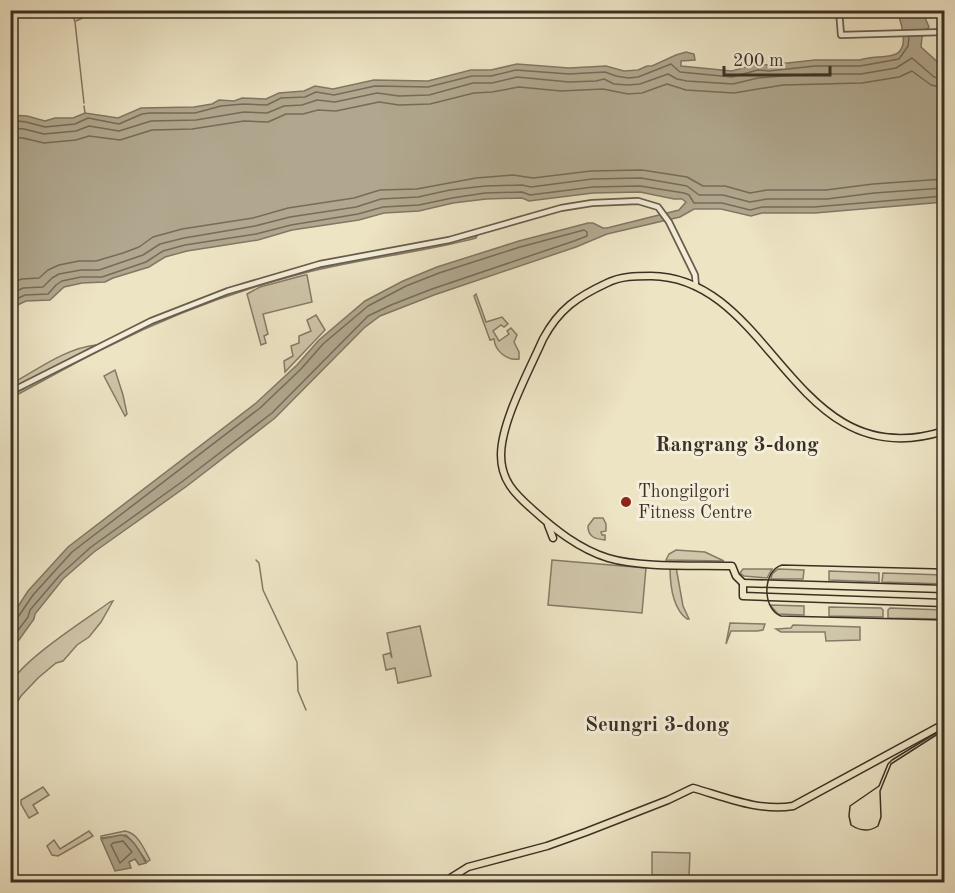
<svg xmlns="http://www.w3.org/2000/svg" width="955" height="893" viewBox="0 0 955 893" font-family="'Old Standard TT',serif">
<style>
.green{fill:#cfc5a9;stroke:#857a66;stroke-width:1.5}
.water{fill:#b0a78e;stroke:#817764;stroke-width:1.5}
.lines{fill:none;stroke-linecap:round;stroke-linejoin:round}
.shore{stroke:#766c59;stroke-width:1.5}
.stream{stroke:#817764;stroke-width:1.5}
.minor-casing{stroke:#685d4c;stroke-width:8}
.major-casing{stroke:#3b3024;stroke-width:9}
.minor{stroke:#f3edd9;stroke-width:4.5}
.major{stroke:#ede4c4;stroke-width:6}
.tram{stroke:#3b3024;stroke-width:1.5}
.poi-dot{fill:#8f2418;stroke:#f3edd9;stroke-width:2}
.labels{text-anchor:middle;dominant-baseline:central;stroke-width:6;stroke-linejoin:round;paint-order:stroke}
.poi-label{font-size:18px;fill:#3b3024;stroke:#f3edd9;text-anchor:start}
.quarter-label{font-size:21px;font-weight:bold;fill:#3b3024;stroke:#f3edd9}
</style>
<rect width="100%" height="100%" fill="#ede4c4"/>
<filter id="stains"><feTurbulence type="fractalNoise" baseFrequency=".00333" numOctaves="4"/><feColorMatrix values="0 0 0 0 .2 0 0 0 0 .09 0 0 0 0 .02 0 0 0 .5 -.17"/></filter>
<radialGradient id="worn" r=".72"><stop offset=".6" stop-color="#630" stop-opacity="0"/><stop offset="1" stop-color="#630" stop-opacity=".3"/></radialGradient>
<g class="green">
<path d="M 477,236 L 476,238 C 416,254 354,259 293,276 C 229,293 166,317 107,347 C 74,363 43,381 11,398 L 11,395 C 80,358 150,320 224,294 C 307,265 392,255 477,236 Z"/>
<path d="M 305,275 L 307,275 L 312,302 L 263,314 L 268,334 L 264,336 L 266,343 L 261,345 L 247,294 L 260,287 Z"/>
<path d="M 476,294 L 486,322 L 502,317 L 508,324 L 504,327 L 501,325 L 493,331 L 499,341 L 509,334 L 507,331 L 511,328 L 517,335 L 514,342 L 519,352 L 519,359 C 507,361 495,351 494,339 L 490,340 L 474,296 Z"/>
<path d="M 316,315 L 325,330 L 285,372 L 284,361 L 293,356 L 291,346 L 299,343 L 299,336 L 311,331 L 307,320 Z"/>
<path d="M 96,345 L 11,390 L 11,384 C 37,370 66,348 96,345 Z"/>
<path d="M 115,370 L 123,395 L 127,414 L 125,416 L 104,376 Z"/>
<path d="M 594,518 L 603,518 L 606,524 L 606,531 L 601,532 L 602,535 L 605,535 L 605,540 C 595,539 588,537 588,526 Z"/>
<path d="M 676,550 L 705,552 L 724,561 L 666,560 L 669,554 Z"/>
<path d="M 552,560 L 646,568 L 642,613 L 548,605 Z"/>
<path d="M 670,567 L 676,567 L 683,606 L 689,619 L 687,619 C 672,608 670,585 670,567 Z"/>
<path d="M 743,569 L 772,569 L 767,578 L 744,576 L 740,573 Z"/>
<path d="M 778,569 L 804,570 L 803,579 L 771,579 L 772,574 Z"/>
<path d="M 829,571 L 879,573 L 879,582 L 829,580 Z"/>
<path d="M 883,573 L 944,575 L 944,584 L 882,582 Z"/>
<path d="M 113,601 L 101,622 L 89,637 L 77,645 L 63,661 L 56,663 L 38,678 L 21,696 L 11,712 C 10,704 8,691 11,684 C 20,661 88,618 110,602 Z"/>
<path d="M 770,605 L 804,606 L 804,615 L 778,614 Z"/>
<path d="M 829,607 L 881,608 L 883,610 L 883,617 L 829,616 Z"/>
<path d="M 890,608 L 944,610 L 944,619 L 888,618 L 888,610 Z"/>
<path d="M 730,623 L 765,624 L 763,630 L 757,631 L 731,631 L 726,644 Z"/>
<path d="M 793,625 L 860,627 L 860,640 L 826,641 L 825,632 L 781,632 L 776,629 L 791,628 Z"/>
<path d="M 420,626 L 431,676 L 398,683 L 395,668 L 386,670 L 383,655 L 390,653 L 392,658 L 387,633 Z"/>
<path d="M 43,787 L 49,795 L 33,805 L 38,813 L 29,818 L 21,804 L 21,800 Z"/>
<path d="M 89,831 L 93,836 L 58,856 L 52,855 L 47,846 L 54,840 L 60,849 Z"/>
<path d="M 125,831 C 138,833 144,849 150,860 L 147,862 L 133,842 L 126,835 L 101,838 L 101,836 Z"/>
<path d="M 652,852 L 690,853 L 689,876 L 652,875 Z"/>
</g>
<g class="water">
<path d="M 897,11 L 922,11 L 929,27 L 922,37 L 921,47 L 941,65 L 944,65 L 944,202 L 815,213 L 762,213 L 751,216 L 721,209 L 694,209 L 680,217 L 607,234 L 576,247 L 434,295 L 380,316 L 364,328 L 275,418 L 187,486 L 94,552 L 63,579 L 35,614 L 34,619 L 11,651 L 11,617 L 28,591 L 68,547 L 256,403 L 297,365 L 319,340 L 365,301 L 403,281 L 437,267 L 519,241 L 588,223 L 593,223 L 603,228 L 607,228 L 679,210 L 686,202 L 682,199 L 674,199 L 640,192 L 593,193 L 529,201 L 522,198 L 486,199 L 453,203 L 419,211 L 384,213 L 359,220 L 292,230 L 258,240 L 187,251 L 165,257 L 149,267 L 113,278 L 105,282 L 82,283 L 64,287 L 50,300 L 26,301 L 11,308 L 11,115 L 27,116 L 45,121 L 55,118 L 73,118 L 85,113 L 118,118 L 141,108 L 194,107 L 212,104 L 219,100 L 234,101 L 242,98 L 266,99 L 279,93 L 304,91 L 315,86 L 333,89 L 374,80 L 428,81 L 471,70 L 491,70 L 517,64 L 569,68 L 606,66 L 624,71 L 638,70 L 647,66 L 652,66 L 676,55 L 686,52 L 694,54 L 695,60 L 681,61 L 681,66 L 732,71 L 757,64 L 769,65 L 815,60 L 860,60 C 871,56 882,58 893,55 C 911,51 901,22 897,11 Z"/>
<path d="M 121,835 C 133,837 140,852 146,863 L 139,865 L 135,859 L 129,862 L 131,868 L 115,871 L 101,839 Z"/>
</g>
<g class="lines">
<g class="shore">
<path d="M 10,120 L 26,122 L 45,127 L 75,124 L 88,118 L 119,124 L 142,114 L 150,113 L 195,113 L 221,106 L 243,104 L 267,105 L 281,98 L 305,97 L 316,92 L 334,95 L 375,86 L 428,87 L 472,76 L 491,76 L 516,70 L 569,74 L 605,72 L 616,76 L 628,78 L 638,77 L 671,64 L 680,72 L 732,77 L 758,70 L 769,71 L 815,66 L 860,66 L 899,59 L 908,46 L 909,37"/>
<path d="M 10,128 L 24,129 L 44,134 L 76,131 L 89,126 L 119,131 L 151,121 L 196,120 L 244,112 L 267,113 L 284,106 L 302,105 L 317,100 L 335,102 L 377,93 L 399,96 L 429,95 L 473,83 L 492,83 L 517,77 L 569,82 L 596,81 L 604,79 L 614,84 L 628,85 L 640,84 L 668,74 L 677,79 L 687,81 L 733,84 L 758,78 L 781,76 L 814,74 L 861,74 L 896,68 L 912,58 L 934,77 L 944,79"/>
<path d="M 10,137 L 23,138 L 44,143 L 76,140 L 89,136 L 120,140 L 152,130 L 192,129 L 244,121 L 268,122 L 286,114 L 303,114 L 318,110 L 336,111 L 379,102 L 399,105 L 430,104 L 474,93 L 492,92 L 519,87 L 561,91 L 603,89 L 628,94 L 642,93 L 667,84 L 686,90 L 734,93 L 783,85 L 862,83 L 899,77 L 912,71 L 931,85 L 944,88"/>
<path d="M 10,283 L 22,279 L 39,278 L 48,270 L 59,265 L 79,261 L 96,261 L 123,253 L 139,247 L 153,237 L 182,229 L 253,218 L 288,208 L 354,198 L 380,190 L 417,189 L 476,178 L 513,175 L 533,178 L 591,171 L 642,170 L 687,177 L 703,186 L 725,186 L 750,193 L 767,190 L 826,190 L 873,184 L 944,179"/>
<path d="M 10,294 L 23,288 L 43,287 L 52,278 L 59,274 L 81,270 L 99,270 L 143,255 L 160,244 L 184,238 L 255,226 L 290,217 L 356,207 L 381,199 L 418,197 L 450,190 L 485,186 L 522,185 L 531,187 L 592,179 L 641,178 L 687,186 L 699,195 L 723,195 L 750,202 L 767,199 L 827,199 L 874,193 L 944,188"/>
<path d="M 10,302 L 25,295 L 48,294 L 56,285 L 62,281 L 81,277 L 102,277 L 146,262 L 163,251 L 185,245 L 256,234 L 291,225 L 358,214 L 383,207 L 419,205 L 452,198 L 485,193 L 522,192 L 530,195 L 593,187 L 640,186 L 684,193 L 689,195 L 694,203 L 722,203 L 750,210 L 762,207 L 814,207 L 944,196"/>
<path d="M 10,619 L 18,617 L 33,595 L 72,552 L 260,408 L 301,369 L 323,344 L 368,306 L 406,286 L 439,273 L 520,247 L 584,230 L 587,232 L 587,236 L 574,241 L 432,289 L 391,305 L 368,316 L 272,413 L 183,481 L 91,547 L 60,575 L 30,610 L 28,617 L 10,641"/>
<path d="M 123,841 L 132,852 L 120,863 L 111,845 L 113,843 Z"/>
</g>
<g class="stream">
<path d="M 72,10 L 75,22 L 84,103"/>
<path d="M 76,21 L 99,10"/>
<path d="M 84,106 L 85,113"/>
<path d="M 256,560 L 259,563 L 263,590 L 297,662 L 298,691 L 306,710"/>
</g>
<g class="minor-casing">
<g id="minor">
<path d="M 839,10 L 841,35 L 944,32"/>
<path d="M 10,392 L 151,321 L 228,291 L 320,264 L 449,240 L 561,208 L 592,203 L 638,201 L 658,207 L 669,222 L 695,275 L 696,287"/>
</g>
</g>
<g class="major-casing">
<g id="major">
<path d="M 548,525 L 553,538"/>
<path d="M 743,583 L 736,576 L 732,566 C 696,565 641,568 608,558 C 579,549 554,529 532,509 C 514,493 501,480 501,455 C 501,422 529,371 543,339 C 559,309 577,297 607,283 C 621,276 636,276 651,276 C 774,277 793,479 944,431"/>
<path d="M 944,589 L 743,583 L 743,596 L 944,603"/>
<path d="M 444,882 L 468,867 L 547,846 L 586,832 L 668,800 L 693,788 C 725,797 760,812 793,806 L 944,724"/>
</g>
</g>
<use href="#minor" class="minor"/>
<use href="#major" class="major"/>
<g class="tram">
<path d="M 944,569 L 782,565 C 762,571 762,609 781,616 L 944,620"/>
<path d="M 944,728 L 892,760 L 888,764 L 879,786 L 850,806 L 849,816 L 851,825 C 860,831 869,832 878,826 L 881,817 L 880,791 L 891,764 L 944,730"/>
</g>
</g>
<circle class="poi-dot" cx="626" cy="502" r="6"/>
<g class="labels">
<g class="poi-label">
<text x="638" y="492">Thongilgori<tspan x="638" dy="21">Fitness Centre</tspan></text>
</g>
<g class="quarter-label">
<text x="737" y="445">Rangrang 3-dong</text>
<text x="657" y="725">Seungri 3-dong</text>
</g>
</g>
<rect width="955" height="893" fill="none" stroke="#ede4c4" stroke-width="36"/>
<rect x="12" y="12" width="931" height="869" fill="none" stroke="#3b3024" stroke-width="3"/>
<rect x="18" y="18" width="919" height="857" fill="none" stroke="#3b3024" stroke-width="1.5"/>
<path d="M724 66v9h106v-9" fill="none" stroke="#3b3024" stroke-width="3"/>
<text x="733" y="66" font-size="18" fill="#3b3024" stroke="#f3edd9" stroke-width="4.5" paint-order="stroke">200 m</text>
<rect width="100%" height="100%" filter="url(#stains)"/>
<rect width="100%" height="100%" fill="url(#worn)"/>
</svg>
